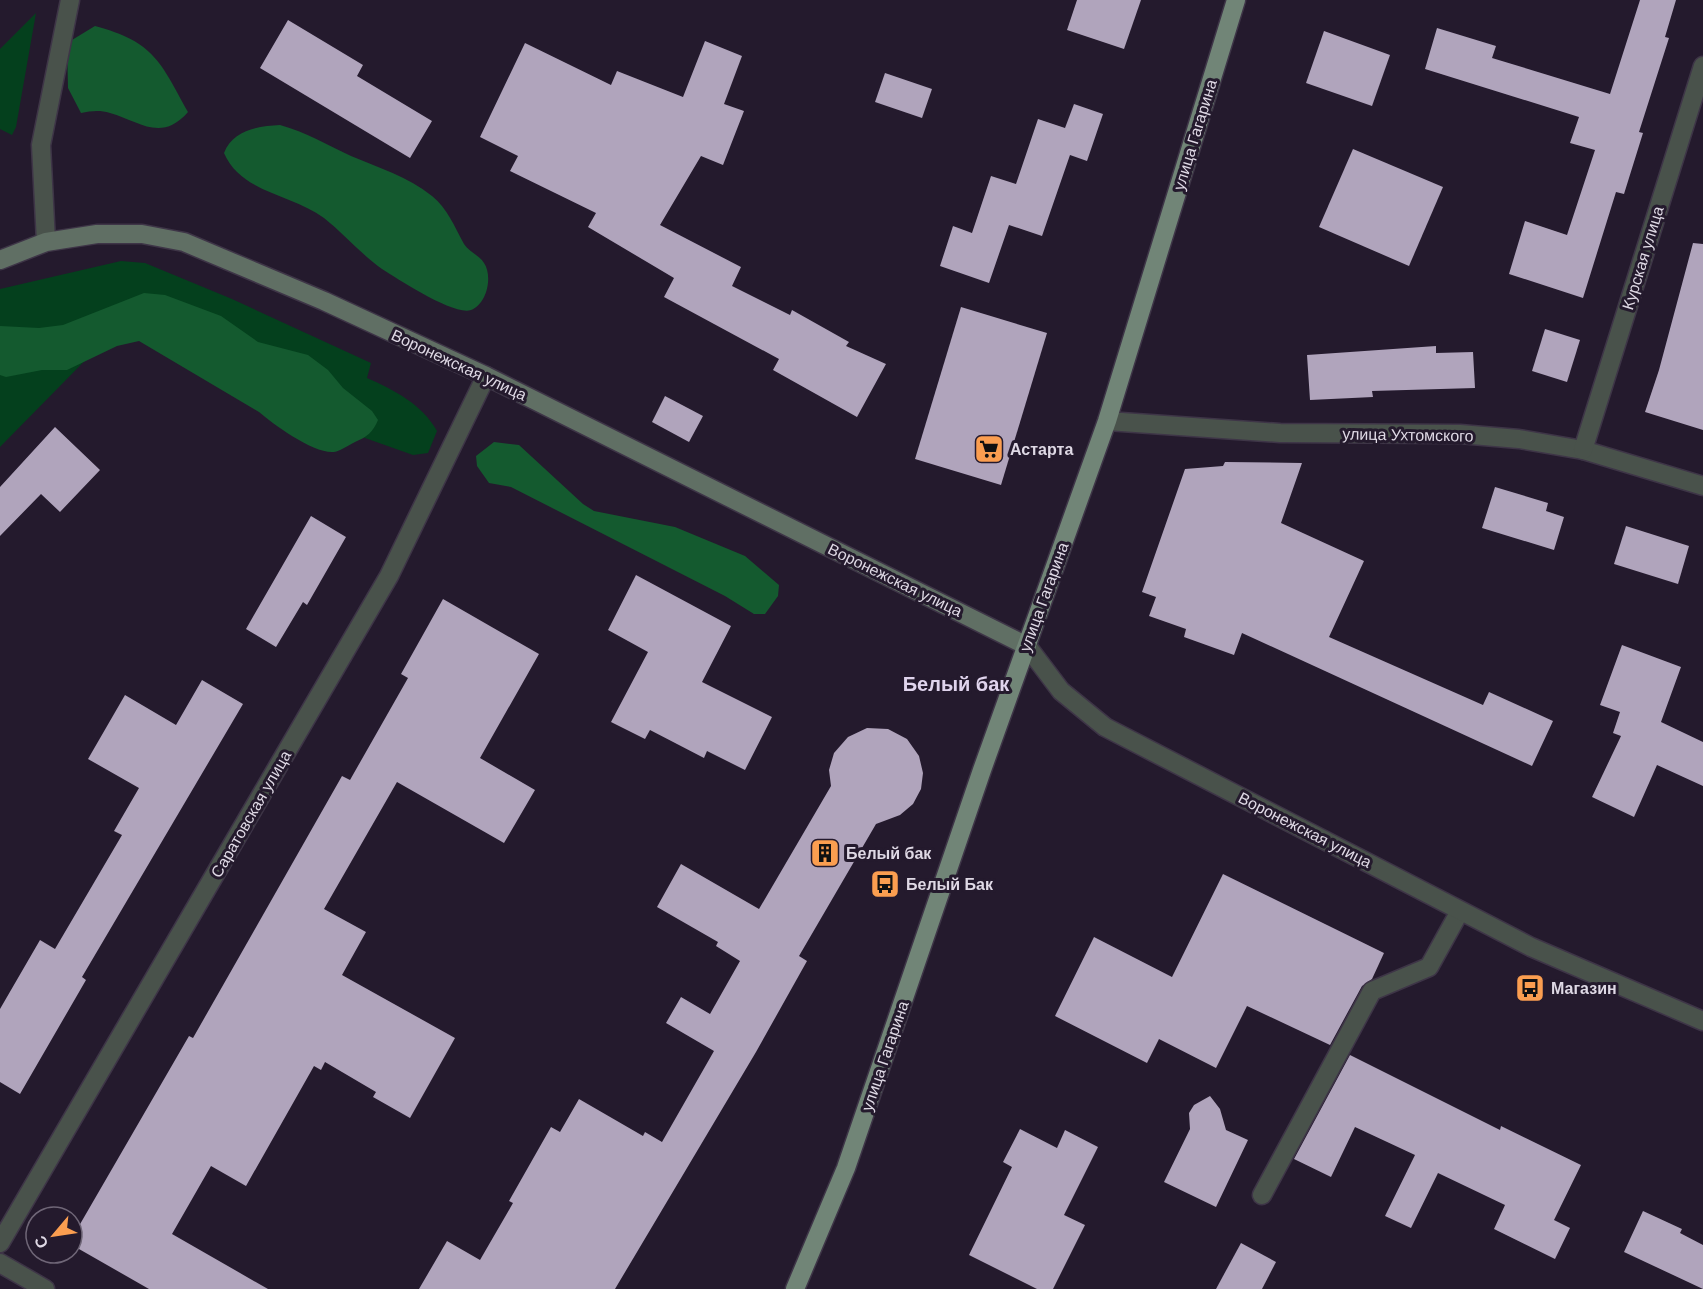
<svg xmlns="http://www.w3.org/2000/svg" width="1703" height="1289" viewBox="0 0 1703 1289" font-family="Arial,sans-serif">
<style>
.green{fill:#04401d}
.forest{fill:#145a2f}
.building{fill:#b0a4bc}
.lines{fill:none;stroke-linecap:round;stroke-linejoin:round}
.service-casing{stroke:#3e3547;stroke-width:21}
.minor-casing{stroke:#3e3547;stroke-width:21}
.tertiary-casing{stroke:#3e3547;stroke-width:21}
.secondary-casing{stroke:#3e3547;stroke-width:21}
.primary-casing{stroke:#3e3547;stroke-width:21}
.service{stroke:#49524b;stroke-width:18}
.minor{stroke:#49524b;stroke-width:18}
.tertiary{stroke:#49524b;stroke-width:18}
.secondary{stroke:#606f64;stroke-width:18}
.primary{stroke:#718577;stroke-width:18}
.labels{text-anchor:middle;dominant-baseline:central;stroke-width:6;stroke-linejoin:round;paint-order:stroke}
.street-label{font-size:16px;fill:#dfd9e5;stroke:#241a2d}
.poi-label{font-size:16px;font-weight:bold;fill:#dfd9e5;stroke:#241a2d;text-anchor:start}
.quarter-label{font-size:20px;font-weight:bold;fill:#e0d4ed;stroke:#241a2d}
</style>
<rect width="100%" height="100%" fill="#241a2d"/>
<g class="green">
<path d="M 36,13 L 16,127 L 12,135 L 0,129 L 0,49 Z"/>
<path d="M 121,261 L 145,263 L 232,299 L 371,363 L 367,378 C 394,390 422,404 437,431 L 428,453 L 413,455 L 365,438 L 119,326 L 0,447 L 0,289 Z"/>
</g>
<g class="forest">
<path d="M 95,26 C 154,42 160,61 188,112 C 161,143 139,121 110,113 C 100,110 91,111 81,113 L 68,88 L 67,43 Z"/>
<path d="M 280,125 C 306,132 327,145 351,156 C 379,168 407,176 432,196 C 448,209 454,226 464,244 C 469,252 479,255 484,263 C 493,276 487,304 471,310 C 454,316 398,279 382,269 C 361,254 344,234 324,218 C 292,194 241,193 224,153 C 233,130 258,126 280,125 Z"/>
<path d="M 144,293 L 165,295 L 221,316 L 258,342 L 308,355 L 328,370 L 343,388 L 372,411 L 378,420 C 373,432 367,437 355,442 C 349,445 340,451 334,452 C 314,454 273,424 259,412 L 139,341 L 117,346 L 67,370 L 42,370 L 6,377 L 0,375 L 0,326 L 39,328 L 63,325 Z"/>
<path d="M 494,442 L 519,445 L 583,504 L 594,511 L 675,527 L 745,556 L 779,585 L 778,596 L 765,614 L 754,614 L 725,596 L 511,487 L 489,483 L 477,466 L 476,456 Z"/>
</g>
<g class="building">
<path d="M 1077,0 L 1141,0 L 1124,49 L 1067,30 Z"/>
<path d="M 1640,0 L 1676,0 L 1665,37 L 1669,38 L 1639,132 L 1643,133 L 1624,194 L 1616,192 L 1583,298 L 1509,274 L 1525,221 L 1567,235 L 1595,150 L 1570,143 L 1579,117 L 1425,69 L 1437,28 L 1496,46 L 1492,58 L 1610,94 Z"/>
<path d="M 288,20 L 363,65 L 357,76 L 432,121 L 410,158 L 260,68 Z"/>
<path d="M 1324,31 L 1390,55 L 1372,106 L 1306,83 Z"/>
<path d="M 705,41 L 742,56 L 724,104 L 744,111 L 723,165 L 701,156 L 660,225 L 741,267 L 732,286 L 790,315 L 792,310 L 849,342 L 846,346 L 886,364 L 857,417 L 773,370 L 779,359 L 664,297 L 674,278 L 588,227 L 596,213 L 510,171 L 518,156 L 480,137 L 525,43 L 611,85 L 617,71 L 683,97 Z"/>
<path d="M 885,73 L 932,89 L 922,118 L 875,102 Z"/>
<path d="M 1074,104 L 1103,114 L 1087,161 L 1070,155 L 1042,236 L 1009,225 L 989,283 L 940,266 L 953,226 L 972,233 L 991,176 L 1016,184 L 1038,119 L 1065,128 Z"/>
<path d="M 1353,149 L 1443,187 L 1409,266 L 1319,227 Z"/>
<path d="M 1693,243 L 1703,244 L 1703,430 L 1645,412 L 1659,370 Z"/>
<path d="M 961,307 L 1047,333 L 1001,485 L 915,459 Z"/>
<path d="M 1545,329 L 1580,340 L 1567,382 L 1532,371 Z"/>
<path d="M 1436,346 L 1436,353 L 1473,352 L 1475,388 L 1372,391 L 1373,397 L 1310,400 L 1307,355 Z"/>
<path d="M 665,396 L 703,416 L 689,442 L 652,422 Z"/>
<path d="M 55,427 L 100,470 L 60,512 L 41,494 L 0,536 L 0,487 Z"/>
<path d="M 1225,462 L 1302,463 L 1281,523 L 1364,561 L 1329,637 L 1483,705 L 1489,692 L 1553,721 L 1532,766 L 1242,633 L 1234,655 L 1184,637 L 1186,629 L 1149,616 L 1156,597 L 1142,592 L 1185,469 L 1223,466 Z"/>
<path d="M 1495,487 L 1548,503 L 1546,511 L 1564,517 L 1554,550 L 1482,528 Z"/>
<path d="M 311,516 L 346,537 L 307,605 L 303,602 L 276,647 L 246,629 Z"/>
<path d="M 1626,526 L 1689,546 L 1678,584 L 1614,564 Z"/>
<path d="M 636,575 L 731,626 L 702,682 L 772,717 L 745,770 L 707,751 L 704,758 L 650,730 L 645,739 L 611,722 L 648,652 L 608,630 Z"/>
<path d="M 443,599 L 539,654 L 480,758 L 535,790 L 504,843 L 397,782 L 324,909 L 366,932 L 342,975 L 455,1038 L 410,1118 L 373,1097 L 376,1092 L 325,1062 L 321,1070 L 314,1066 L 246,1186 L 211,1166 L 172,1234 L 268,1289 L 149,1289 L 72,1245 L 72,1238 L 189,1036 L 193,1038 L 342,776 L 350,780 L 408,678 L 401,674 Z"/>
<path d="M 1622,645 L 1681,667 L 1661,722 L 1703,742 L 1703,786 L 1657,765 L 1634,817 L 1592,797 L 1621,736 L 1613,733 L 1620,712 L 1600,705 Z"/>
<path d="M 202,680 L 243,704 L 82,977 L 86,980 L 20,1094 L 0,1082 L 0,1009 L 40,940 L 55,949 L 122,835 L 114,831 L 139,788 L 88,759 L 125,695 L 176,725 Z"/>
<path d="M 867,728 L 888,729 L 907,739 L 919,756 L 923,773 L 921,789 L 913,804 L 900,815 L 876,824 L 799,956 L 807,961 L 756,1052 L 615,1289 L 419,1289 L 447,1241 L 480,1260 L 513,1203 L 509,1201 L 551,1127 L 560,1132 L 579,1099 L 643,1136 L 645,1132 L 662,1142 L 714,1051 L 666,1023 L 681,997 L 710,1014 L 740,961 L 716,946 L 718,942 L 657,907 L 681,864 L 759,909 L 831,786 L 829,770 L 834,753 L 848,737 Z"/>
<path d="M 1223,874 L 1384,953 L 1372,979 L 1362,986 L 1330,1045 L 1247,1006 L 1216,1068 L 1159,1039 L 1147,1063 L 1055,1016 L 1094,937 L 1172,977 Z"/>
<path d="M 1350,1055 L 1500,1130 L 1501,1126 L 1581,1165 L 1554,1220 L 1570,1228 L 1555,1259 L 1494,1229 L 1505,1205 L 1438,1173 L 1411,1228 L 1385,1216 L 1415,1155 L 1355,1127 L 1331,1177 L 1294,1159 Z"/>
<path d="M 1210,1096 L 1220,1109 L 1226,1130 L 1248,1140 L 1216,1207 L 1164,1182 L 1190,1129 L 1189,1113 L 1194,1105 Z"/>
<path d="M 1020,1129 L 1057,1148 L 1065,1130 L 1098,1147 L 1064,1215 L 1085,1225 L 1053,1289 L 1037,1289 L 969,1255 L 1012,1167 L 1003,1162 Z"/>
<path d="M 1643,1211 L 1682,1229 L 1680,1233 L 1703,1245 L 1703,1289 L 1624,1252 Z"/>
<path d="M 1241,1243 L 1276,1262 L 1262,1289 L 1216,1289 Z"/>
</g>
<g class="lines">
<g class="service-casing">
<path id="service" d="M 1262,1195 L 1372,991 L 1429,967 L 1460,911"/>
</g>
<g class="minor-casing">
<g id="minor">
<path d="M 46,242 L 41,145 L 70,0"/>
<path d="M 1107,421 L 1280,433 L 1460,434 L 1519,439 L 1583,450 L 1703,486"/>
<path d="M 1583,450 L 1703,66"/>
<path d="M 0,1243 L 389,576 L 486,376"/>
<path d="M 0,1263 L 45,1289"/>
</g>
</g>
<g class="tertiary-casing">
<path id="tertiary" d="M 1027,646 L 1061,691 L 1105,727 L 1531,947 L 1703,1021"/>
</g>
<g class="secondary-casing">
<path id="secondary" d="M 0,260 L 46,242 L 97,234 L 142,234 L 184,242 L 324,301 L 486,376 L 1027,646"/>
</g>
<g class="primary-casing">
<path id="primary" d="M 795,1289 L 846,1168 L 982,770 L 1107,421 L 1236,0"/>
</g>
<use href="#service" class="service"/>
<use href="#minor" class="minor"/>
<use href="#tertiary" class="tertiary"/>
<use href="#secondary" class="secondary"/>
<use href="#primary" class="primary"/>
</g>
<defs>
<g id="supermarket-square" transform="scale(1.5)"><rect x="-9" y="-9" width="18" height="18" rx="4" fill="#fb9e50" stroke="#241a2d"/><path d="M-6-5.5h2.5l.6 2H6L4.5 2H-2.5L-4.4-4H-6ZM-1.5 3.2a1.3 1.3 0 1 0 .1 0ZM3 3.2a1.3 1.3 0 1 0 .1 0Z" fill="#111"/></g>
<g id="building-square" transform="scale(1.5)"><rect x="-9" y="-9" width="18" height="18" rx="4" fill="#fb9e50" stroke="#241a2d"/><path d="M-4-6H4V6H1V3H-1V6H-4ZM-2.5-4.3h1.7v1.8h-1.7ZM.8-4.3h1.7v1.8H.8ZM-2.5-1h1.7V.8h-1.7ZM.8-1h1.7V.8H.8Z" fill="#111"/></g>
<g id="bus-square" transform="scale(1.5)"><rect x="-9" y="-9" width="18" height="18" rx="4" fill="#fb9e50" stroke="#241a2d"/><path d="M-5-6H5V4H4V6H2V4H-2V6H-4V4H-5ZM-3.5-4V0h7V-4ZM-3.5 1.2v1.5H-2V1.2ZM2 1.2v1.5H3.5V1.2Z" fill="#111"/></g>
</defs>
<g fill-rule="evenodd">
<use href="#supermarket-square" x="989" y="449"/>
<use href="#building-square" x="825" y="853"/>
<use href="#bus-square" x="885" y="884"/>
<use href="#bus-square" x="1530" y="988"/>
</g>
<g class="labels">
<g class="street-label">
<text transform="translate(1195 135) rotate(-73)">улица Гагарина</text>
<text transform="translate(1643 258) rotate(-73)">Курская улица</text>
<text transform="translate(459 365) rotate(25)">Воронежская улица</text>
<text transform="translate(1408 435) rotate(1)">улица Ухтомского</text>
<text transform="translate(895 580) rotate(26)">Воронежская улица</text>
<text transform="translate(1044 597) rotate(-70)">улица Гагарина</text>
<text transform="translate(251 814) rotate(-60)">Саратовская улица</text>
<text transform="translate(1305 830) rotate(27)">Воронежская улица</text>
<text transform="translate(885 1056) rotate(-71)">улица Гагарина</text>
</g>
<g class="poi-label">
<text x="1010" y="449">Астарта</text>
<text x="846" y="853">Белый бак</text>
<text x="906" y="884">Белый Бак</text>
<text x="1551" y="988">Магазин</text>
</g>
<g class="quarter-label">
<text x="956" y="684">Белый бак</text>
</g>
</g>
<g transform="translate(54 1235) rotate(241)"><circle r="28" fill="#241a2d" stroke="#6f6677" stroke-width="1.5"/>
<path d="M0-4.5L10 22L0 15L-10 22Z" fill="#fb9e50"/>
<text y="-9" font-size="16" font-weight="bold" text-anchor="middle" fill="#dfd9e5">С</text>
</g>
</svg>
